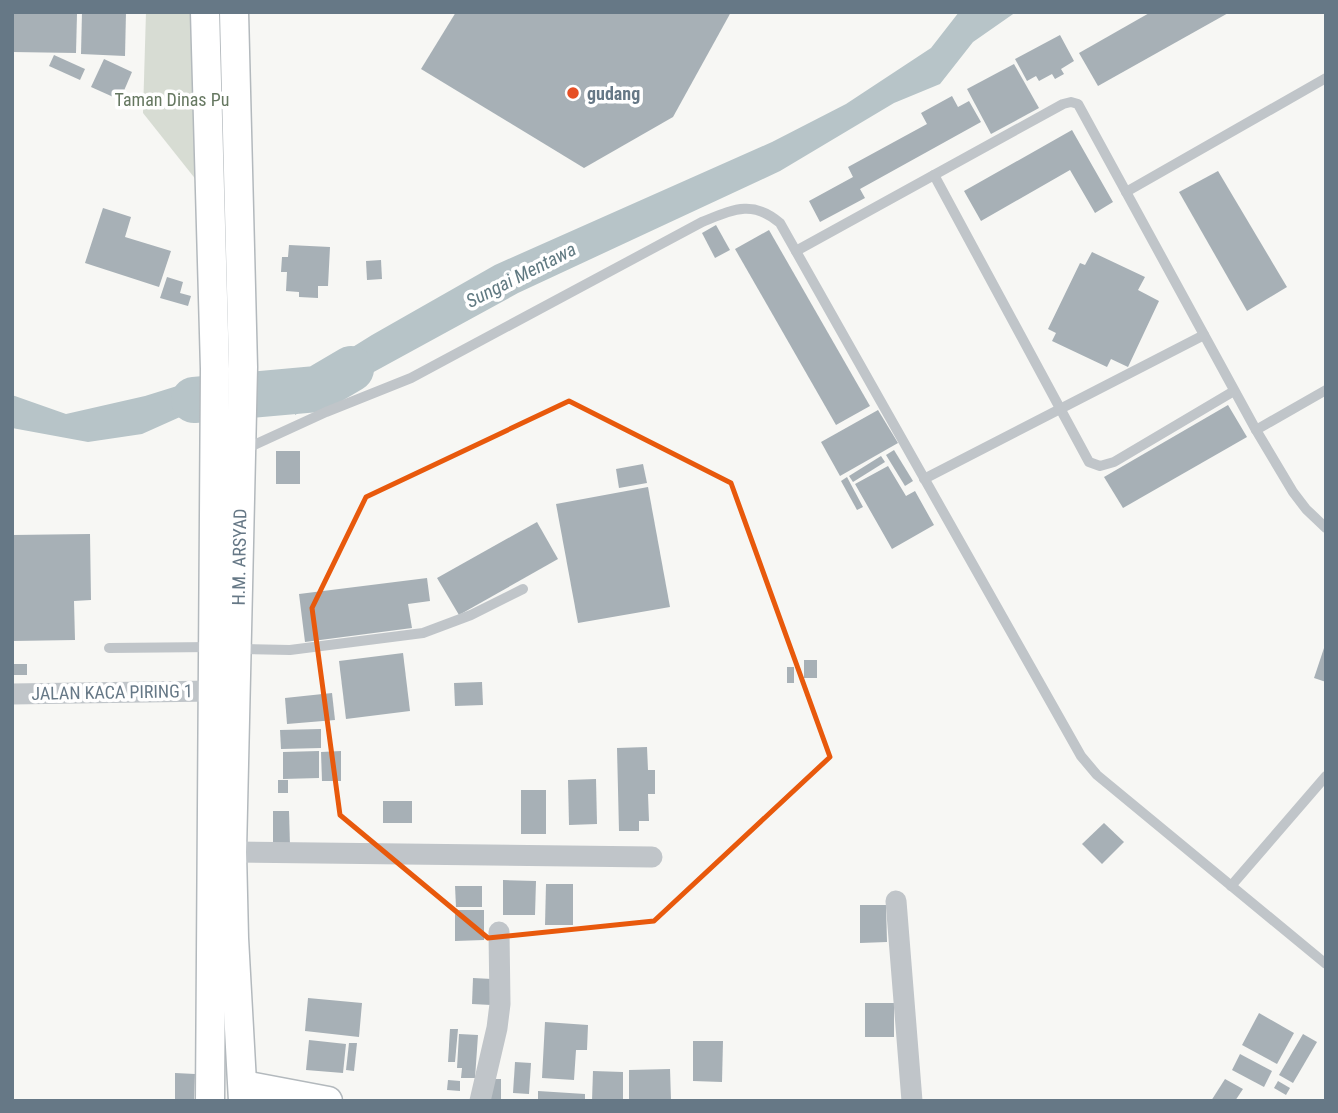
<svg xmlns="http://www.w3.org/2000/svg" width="1338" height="1113" viewBox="0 0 1338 1113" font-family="'Roboto Condensed',sans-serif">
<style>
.green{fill:#d7dcd3}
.water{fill:#b7c4c8}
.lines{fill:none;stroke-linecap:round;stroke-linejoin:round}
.river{stroke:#b7c4c8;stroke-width:46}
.building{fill:#a7b0b6}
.secondary-casing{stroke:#b3b9bd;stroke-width:31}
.lane{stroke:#c0c5c9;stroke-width:10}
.street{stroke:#c0c5c9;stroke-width:21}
.secondary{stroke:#fff;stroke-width:28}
.marked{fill:none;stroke:#e8590c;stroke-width:5;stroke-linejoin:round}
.poi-dot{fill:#e64f25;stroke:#fff;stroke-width:2.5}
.labels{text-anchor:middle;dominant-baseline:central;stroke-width:7;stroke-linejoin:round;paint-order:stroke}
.poi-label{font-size:18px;font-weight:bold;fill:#667886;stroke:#fff;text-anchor:start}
.park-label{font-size:18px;fill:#667861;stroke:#fff}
.street-label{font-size:18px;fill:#667886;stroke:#fff}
.water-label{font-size:19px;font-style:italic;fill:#617a82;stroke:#fff}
</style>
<rect width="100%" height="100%" fill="#f7f7f4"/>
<path class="green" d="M 146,12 L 199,12 L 201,186 L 143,113 Z"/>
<g class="water">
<path d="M 959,12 L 1016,12 L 973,42 L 940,84 L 894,103 L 780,171 L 518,293 L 295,415 L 295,383 L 372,335 L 495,265 L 772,142 L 846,104 L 931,48 Z"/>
<path d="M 206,377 L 204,417 L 180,417 L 142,434 L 88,442 L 12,428 L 12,395 L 66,414 L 145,396 Z"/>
</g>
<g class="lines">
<path class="river" d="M 194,400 L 317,389 L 351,369"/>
</g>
<g class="building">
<path d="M 12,12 L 77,14 L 76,53 L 12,52 Z"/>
<path d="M 82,12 L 126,12 L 125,56 L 81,54 Z"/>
<path d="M 456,12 L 731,12 L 673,117 L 584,168 L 421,69 Z"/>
<path d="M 1151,12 L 1230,12 L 1098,86 L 1079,53 Z"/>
<path d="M 1060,35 L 1074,61 L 1061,69 L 1064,74 L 1055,79 L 1052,74 L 1039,81 L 1036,76 L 1027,81 L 1015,59 Z"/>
<path d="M 54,55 L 85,69 L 80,80 L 49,66 Z"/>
<path d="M 104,59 L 132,72 L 120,100 L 91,87 Z"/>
<path d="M 1014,64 L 1039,108 L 991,134 L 967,89 Z"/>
<path d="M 952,96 L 958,107 L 969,101 L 981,122 L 860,189 L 865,198 L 820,222 L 809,201 L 853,177 L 848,167 L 927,124 L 921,113 Z"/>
<path d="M 1072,130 L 1113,202 L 1095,213 L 1070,170 L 981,221 L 964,191 Z"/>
<path d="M 1218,171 L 1287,287 L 1247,311 L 1179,192 Z"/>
<path d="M 103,208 L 131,217 L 125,237 L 171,251 L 159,287 L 85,263 Z"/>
<path d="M 716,225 L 730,250 L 715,258 L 702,233 Z"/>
<path d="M 769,230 L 870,406 L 836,425 L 735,249 Z"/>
<path d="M 289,245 L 330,247 L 328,286 L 318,286 L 318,298 L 299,297 L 299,292 L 286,291 L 287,272 L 281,272 L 282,257 L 288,257 Z"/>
<path d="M 1092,252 L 1145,277 L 1138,290 L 1159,301 L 1128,367 L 1111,359 L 1107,367 L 1052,341 L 1056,333 L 1048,329 L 1080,263 L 1085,265 Z"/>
<path d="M 381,260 L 382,279 L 367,280 L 366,261 Z"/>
<path d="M 167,277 L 183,282 L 180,293 L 191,296 L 188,306 L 160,298 Z"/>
<path d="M 1228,405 L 1247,437 L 1123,508 L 1104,477 Z"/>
<path d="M 878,410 L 898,443 L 840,476 L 821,442 Z"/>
<path d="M 894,450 L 913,481 L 905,486 L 886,455 Z"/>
<rect x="276" y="451" width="24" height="33"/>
<path d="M 881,456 L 885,462 L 853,482 L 849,476 Z"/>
<path d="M 643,464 L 647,483 L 619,488 L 616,469 Z"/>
<path d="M 888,466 L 906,496 L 915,491 L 934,525 L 892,549 L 855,484 Z"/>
<path d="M 847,477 L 863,507 L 857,510 L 841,481 Z"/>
<path d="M 648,487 L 670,607 L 578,623 L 556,504 Z"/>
<path d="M 537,522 L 558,559 L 459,615 L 437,578 Z"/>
<path d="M 90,534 L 91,600 L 74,601 L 75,640 L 12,641 L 12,535 Z"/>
<path d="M 427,578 L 430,601 L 408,604 L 412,628 L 305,642 L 299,594 Z"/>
<path d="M 1326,642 L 1326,682 L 1314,678 Z"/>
<path d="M 403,653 L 410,711 L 346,719 L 339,661 Z"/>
<rect x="804" y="660" width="13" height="18"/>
<rect x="12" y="664" width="15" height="11"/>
<rect x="787" y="667" width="7" height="16"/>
<path d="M 482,682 L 483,705 L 455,706 L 454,683 Z"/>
<path d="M 332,693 L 335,720 L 287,724 L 285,698 Z"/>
<path d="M 321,729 L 321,748 L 281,749 L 280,730 Z"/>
<path d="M 647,747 L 648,770 L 655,770 L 655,794 L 648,794 L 649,821 L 639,821 L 639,831 L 619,831 L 617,748 Z"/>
<path d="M 319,751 L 319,778 L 283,779 L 283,752 Z"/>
<path d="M 341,751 L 341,781 L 322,781 L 321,752 Z"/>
<path d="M 596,779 L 597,824 L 569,825 L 568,780 Z"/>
<rect x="278" y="780" width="10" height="13"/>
<rect x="521" y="790" width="25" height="44"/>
<rect x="383" y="801" width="29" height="22"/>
<path d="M 273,811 L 289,811 L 290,846 L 273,846 Z"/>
<path d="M 1104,823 L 1124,842 L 1102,864 L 1082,844 Z"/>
<path d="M 503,880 L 536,881 L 535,915 L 503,915 Z"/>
<path d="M 546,884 L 573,884 L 573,925 L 545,925 Z"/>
<path d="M 455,886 L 482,886 L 482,907 L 456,907 Z"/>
<path d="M 860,905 L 886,905 L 887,942 L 860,943 Z"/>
<path d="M 455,910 L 484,910 L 484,940 L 455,941 Z"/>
<path d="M 473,978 L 492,979 L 491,1005 L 472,1004 Z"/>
<path d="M 308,998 L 362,1003 L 359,1037 L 305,1031 Z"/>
<rect x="865" y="1003" width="29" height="34"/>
<path d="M 1259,1013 L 1294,1033 L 1277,1064 L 1242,1045 Z"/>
<path d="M 545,1022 L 588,1025 L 587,1050 L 576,1050 L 574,1080 L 542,1078 Z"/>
<path d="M 450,1029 L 458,1029 L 455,1062 L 448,1062 Z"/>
<path d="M 459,1034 L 478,1035 L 475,1078 L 461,1078 L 462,1068 L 457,1068 Z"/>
<path d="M 1303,1034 L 1317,1042 L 1293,1083 L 1279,1075 Z"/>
<path d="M 309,1040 L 346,1044 L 343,1073 L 306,1070 Z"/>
<path d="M 693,1041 L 723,1041 L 722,1082 L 693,1081 Z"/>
<path d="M 349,1043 L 357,1043 L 354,1071 L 346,1070 Z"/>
<path d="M 1240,1054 L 1272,1071 L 1264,1087 L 1232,1070 Z"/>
<path d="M 515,1062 L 531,1063 L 529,1094 L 513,1093 Z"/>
<path d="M 670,1069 L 671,1101 L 629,1101 L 629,1070 Z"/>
<path d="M 593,1071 L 623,1072 L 623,1101 L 592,1101 Z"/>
<path d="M 175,1073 L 195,1074 L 194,1101 L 175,1101 Z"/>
<rect x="490" y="1079" width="11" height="20"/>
<path d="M 1225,1079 L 1243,1089 L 1235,1101 L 1211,1101 Z"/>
<path d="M 448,1080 L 460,1081 L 460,1091 L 447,1090 Z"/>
<path d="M 1278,1081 L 1290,1088 L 1286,1095 L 1274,1088 Z"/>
<path d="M 538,1091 L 585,1094 L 585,1101 L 538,1101 Z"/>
</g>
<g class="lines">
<g class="secondary-casing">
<g id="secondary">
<path d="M 205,12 L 215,369 L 210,1101"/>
<path d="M 234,12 L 243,367 L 232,852 L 234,938 L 243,1101"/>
<path d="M 244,1085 L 328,1101"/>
</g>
</g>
<g class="lane">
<path d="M 934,175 L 1089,462 L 1100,466 L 1114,462 L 1234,391"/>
<path d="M 1126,192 L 1326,78"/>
<path d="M 796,251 L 1063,104 L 1071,102 L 1078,104 L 1256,430 L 1293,492 L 1306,509 L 1326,528"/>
<path d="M 1256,430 L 1326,390"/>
<path d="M 245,449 L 326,412 L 411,378 L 702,222 C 732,210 752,199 780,223 L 1081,756 L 1097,775 L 1326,964"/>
<path d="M 924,479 L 1204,335"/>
<path d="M 109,648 L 212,647"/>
<path d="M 238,649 L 290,650 L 423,633 L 471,615 L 523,589"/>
<path d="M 1231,886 L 1326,776"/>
</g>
<g class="street">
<path d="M 12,694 L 212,691"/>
<path d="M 232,852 L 652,857"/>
<path d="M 896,901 L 912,1101"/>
<path d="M 480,1101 L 497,1028 L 500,1004 L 499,932"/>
</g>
<use href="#secondary" class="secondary"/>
</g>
<path class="marked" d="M 569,401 L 731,483 L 830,757 L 654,921 L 488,938 L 340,815 L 312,608 L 366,497 Z"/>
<circle class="poi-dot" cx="573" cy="93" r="7"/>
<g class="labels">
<g class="poi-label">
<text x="587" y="93">gudang</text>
</g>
<g class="park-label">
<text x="172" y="99">Taman Dinas Pu</text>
</g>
<g class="street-label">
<text transform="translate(239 557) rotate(-89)">H.M. ARSYAD</text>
<text transform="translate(112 692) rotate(-1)">JALAN KACA PIRING 1</text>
</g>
<g class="water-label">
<text transform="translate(521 275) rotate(-27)">Sungai Mentawa</text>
</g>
</g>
<rect width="1338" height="1113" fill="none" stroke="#667886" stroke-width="28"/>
</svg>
